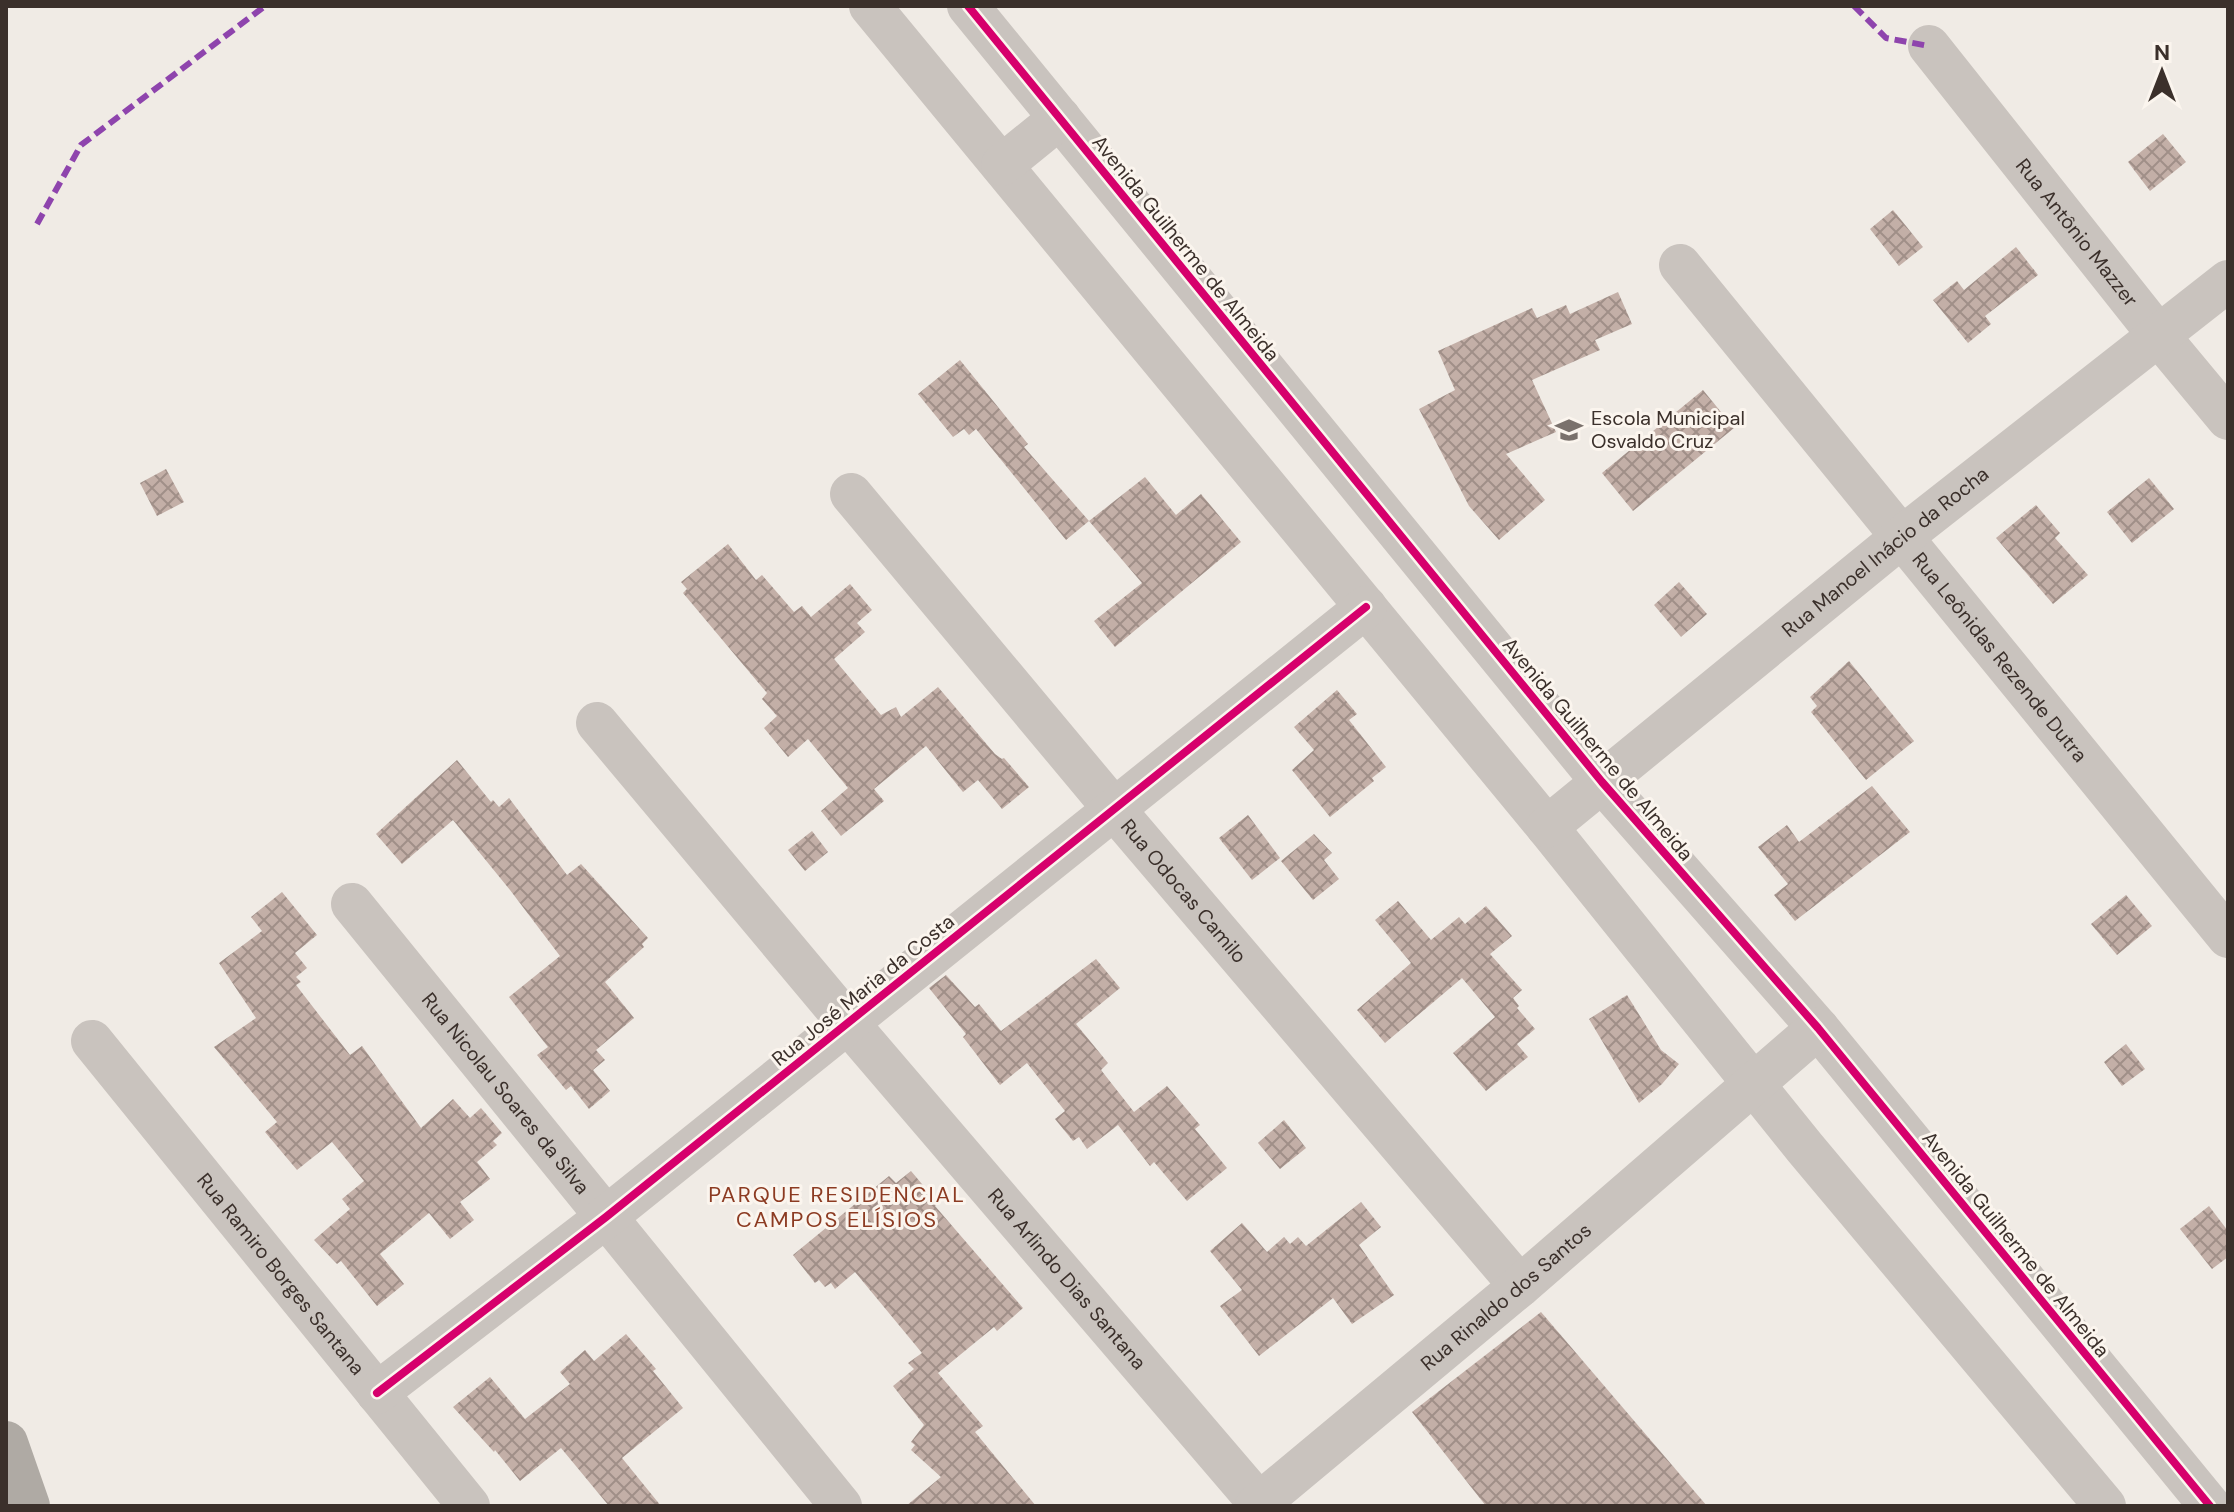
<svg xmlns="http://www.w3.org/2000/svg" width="2234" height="1512" viewBox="0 0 2234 1512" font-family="'DM Sans',sans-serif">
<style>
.building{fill:url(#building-cross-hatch)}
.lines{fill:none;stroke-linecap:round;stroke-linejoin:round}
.minor{stroke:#c9c3be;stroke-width:42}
.highway{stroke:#afaaa4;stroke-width:44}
.quiet{stroke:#8e44ad;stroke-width:6;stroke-dasharray:12 6;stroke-linecap:butt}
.cycleway-casing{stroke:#fbf5ee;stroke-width:13}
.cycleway{stroke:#d6006c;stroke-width:8}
.labels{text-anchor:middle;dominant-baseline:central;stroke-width:6;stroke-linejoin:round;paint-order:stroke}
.street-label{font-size:20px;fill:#3b302b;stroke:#fbf5ee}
.poi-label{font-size:20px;fill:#3b302b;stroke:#fbf5ee;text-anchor:start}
.neighbourhood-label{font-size:22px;letter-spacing:2px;fill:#8c3b22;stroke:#fbf5ee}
</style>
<defs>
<pattern id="building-cross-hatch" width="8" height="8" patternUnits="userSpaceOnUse" patternTransform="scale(2)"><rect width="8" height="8" fill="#c3afa7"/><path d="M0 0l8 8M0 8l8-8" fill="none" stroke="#a08f88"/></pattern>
</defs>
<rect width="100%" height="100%" fill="#f0ebe5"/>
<g class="building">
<path d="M 2163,134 L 2186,162 L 2150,191 L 2128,162 Z"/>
<path d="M 1893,210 L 1923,247 L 1899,266 L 1870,229 Z"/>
<path d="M 2016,247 L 2038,275 L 1985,316 L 1991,324 L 1968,343 L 1933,300 L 1957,281 L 1964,290 Z"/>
<path d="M 1618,292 L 1632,324 L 1595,340 L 1600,350 L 1532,380 L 1556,432 L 1506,454 L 1545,500 L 1499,540 L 1469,506 L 1419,409 L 1455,390 L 1438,351 L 1532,308 L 1537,318 L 1566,305 L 1570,314 Z"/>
<path d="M 960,360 L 1028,444 L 1024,447 L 1089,521 L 1145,477 L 1176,515 L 1201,494 L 1241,542 L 1115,647 L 1094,621 L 1142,583 L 1089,521 L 1066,540 L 976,429 L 969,435 L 964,429 L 953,437 L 918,394 Z"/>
<path d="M 1703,390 L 1734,428 L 1633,511 L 1602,473 Z"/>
<path d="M 166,469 L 184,502 L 157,516 L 140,483 Z"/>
<path d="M 2149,478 L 2174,509 L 2132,543 L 2107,512 Z"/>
<path d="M 2036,505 L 2060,533 L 2055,538 L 2088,575 L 2053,604 L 1996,538 Z"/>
<path d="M 728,544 L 756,580 L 762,575 L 794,612 L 802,606 L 811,617 L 850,584 L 872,610 L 857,623 L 865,632 L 834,659 L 881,715 L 896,707 L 901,717 L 938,687 L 995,754 L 1002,759 L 1004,758 L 1029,787 L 1002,809 L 978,780 L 963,792 L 926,746 L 874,789 L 884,801 L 841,836 L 821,811 L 848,788 L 808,739 L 788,757 L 764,728 L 777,716 L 762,699 L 767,693 L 683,593 L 687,589 L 681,582 Z"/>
<path d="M 1679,582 L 1707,614 L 1681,637 L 1654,605 Z"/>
<path d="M 1849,661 L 1914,741 L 1866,780 L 1811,712 L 1817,706 L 1810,697 Z"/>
<path d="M 1337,690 L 1357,714 L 1349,720 L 1386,767 L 1372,778 L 1374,781 L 1330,817 L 1292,770 L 1314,750 L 1294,727 Z"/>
<path d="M 457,760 L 491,802 L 493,800 L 499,807 L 509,798 L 567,875 L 581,864 L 648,938 L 642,944 L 644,947 L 605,982 L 634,1018 L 596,1050 L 605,1060 L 593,1070 L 610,1091 L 589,1109 L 571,1086 L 566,1090 L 537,1055 L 548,1047 L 509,997 L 560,956 L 510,890 L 453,820 L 402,864 L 376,834 Z"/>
<path d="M 1872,786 L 1910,832 L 1795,921 L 1774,895 L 1788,884 L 1758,847 L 1787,825 L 1799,842 Z"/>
<path d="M 1248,815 L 1280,858 L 1252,880 L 1219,838 Z"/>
<path d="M 812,831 L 828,852 L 805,871 L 788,850 Z"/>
<path d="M 1314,834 L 1332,853 L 1324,860 L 1339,879 L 1313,900 L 1281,861 Z"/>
<path d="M 282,892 L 317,935 L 295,953 L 307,968 L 296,977 L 301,982 L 296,985 L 350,1055 L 362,1046 L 421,1128 L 453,1099 L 470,1118 L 481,1108 L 502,1133 L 493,1141 L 497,1145 L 477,1162 L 490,1179 L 460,1202 L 474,1220 L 450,1239 L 429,1213 L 380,1254 L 404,1284 L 377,1306 L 341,1261 L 337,1264 L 314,1240 L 350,1209 L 342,1199 L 364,1181 L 332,1142 L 297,1170 L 265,1132 L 277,1122 L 214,1047 L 256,1018 L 219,963 L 262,931 L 251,917 Z"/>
<path d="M 2126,895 L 2152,926 L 2117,955 L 2091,924 Z"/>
<path d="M 1398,901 L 1431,940 L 1459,917 L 1465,924 L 1486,906 L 1512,936 L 1490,954 L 1522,990 L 1513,998 L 1519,1006 L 1517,1008 L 1535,1029 L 1517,1044 L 1528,1057 L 1486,1091 L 1453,1053 L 1495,1017 L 1462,978 L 1385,1043 L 1357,1010 L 1411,963 L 1375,920 Z"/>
<path d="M 1096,959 L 1120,988 L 1076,1024 L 1108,1063 L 1101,1070 L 1134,1112 L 1167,1086 L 1200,1125 L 1195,1129 L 1227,1168 L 1187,1201 L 1154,1162 L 1150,1166 L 1118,1125 L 1087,1149 L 1079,1137 L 1073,1141 L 1055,1119 L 1065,1111 L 1027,1063 L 1000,1085 L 963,1037 L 966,1034 L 929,988 L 946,975 L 975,1007 L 979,1004 L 1001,1031 Z"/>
<path d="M 1627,995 L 1661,1050 L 1679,1064 L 1662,1084 L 1639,1103 L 1589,1019 Z"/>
<path d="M 2126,1044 L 2145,1069 L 2122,1086 L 2104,1062 Z"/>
<path d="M 1284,1120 L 1306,1148 L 1280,1169 L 1258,1143 Z"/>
<path d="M 911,1171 L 938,1203 L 935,1206 L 1023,1308 L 997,1331 L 994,1327 L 938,1373 L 983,1426 L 975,1432 L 1036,1506 L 906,1506 L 941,1477 L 911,1450 L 915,1445 L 911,1442 L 924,1425 L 893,1386 L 914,1369 L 908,1363 L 922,1353 L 855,1272 L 835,1289 L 831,1283 L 825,1287 L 819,1280 L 815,1283 L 793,1255 L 889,1176 L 896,1183 Z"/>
<path d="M 1361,1202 L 1381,1227 L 1359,1245 L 1394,1295 L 1352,1324 L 1333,1298 L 1259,1356 L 1220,1306 L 1242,1290 L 1210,1251 L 1242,1223 L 1267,1252 L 1284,1237 L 1290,1244 L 1298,1237 L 1306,1246 Z"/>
<path d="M 2209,1206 L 2228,1231 L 2228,1257 L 2212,1269 L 2180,1229 Z"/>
<path d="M 1541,1312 L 1707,1506 L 1486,1506 L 1412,1412 Z"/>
<path d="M 626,1334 L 656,1369 L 653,1371 L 683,1408 L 622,1458 L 661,1506 L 609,1506 L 561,1448 L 520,1481 L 495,1450 L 494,1452 L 453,1407 L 490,1377 L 525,1419 L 570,1384 L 560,1372 L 585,1350 L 594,1361 Z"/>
</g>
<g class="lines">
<g class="minor">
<path d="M 870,6 L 1547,827 L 1805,1148 L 2105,1506"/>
<path d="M 968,6 L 1602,782 L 1818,1028 L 2210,1506"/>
<path id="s1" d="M 1929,46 L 2159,336 L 2228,419"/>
<path d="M 1002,165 L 1060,118"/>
<path id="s2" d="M 1680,265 L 2228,937"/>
<path id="s3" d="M 851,494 L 1114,809 L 1520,1286"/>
<path id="s4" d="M 597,723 L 848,1023 L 1259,1503"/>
<path id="s5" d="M 1547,827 L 1903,536 L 2228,281"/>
<path id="s6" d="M 352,904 L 841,1506"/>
<path id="s7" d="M 92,1041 L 469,1506"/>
<path d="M 377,1393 L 606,1217 L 1366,607"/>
<path id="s8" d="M 1256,1506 L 1520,1286 L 1818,1028"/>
</g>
<path class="highway" d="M 6,1443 L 28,1506"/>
<g class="quiet">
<path d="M 1854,6 L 1886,38 L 1929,46"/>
<path d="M 37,224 L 81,145 L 265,6"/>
</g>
<g class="cycleway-casing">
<g id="cycleway">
<path d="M 968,6 L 1602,782 L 1818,1028 L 2210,1506"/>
<path d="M 377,1393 L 606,1217 L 1366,607"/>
</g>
</g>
<use href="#cycleway" class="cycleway"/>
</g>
<defs>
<g id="school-bare" transform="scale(2.16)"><path d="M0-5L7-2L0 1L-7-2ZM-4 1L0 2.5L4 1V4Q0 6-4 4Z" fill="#7a716c" stroke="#fbf5ee" stroke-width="2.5" paint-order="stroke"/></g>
</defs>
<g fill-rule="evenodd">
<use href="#school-bare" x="1569" y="430"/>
</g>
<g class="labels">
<g class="street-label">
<text stroke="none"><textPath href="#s1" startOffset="238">Rua Antônio Mazzer</textPath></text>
<text transform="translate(1186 248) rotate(51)">Avenida Guilherme de Almeida</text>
<text stroke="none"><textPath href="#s5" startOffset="436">Rua Manoel Inácio da Rocha</textPath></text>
<text stroke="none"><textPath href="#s2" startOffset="506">Rua Leônidas Rezende Dutra</textPath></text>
<text transform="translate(1598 749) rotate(50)">Avenida Guilherme de Almeida</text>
<text stroke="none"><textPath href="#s3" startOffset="518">Rua Odocas Camilo</textPath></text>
<text transform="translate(863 990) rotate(-39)">Rua José Maria da Costa</text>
<text stroke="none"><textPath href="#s6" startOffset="244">Rua Nicolau Soares da Silva</textPath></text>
<text transform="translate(2016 1244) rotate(51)">Avenida Guilherme de Almeida</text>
<text stroke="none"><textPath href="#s7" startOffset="300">Rua Ramiro Borges Santana</textPath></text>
<text stroke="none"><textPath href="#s4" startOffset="728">Rua Arlindo Dias Santana</textPath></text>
<text stroke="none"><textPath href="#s8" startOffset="326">Rua Rinaldo dos Santos</textPath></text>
</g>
<g class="poi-label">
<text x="1591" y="418">Escola Municipal<tspan x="1591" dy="23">Osvaldo Cruz</tspan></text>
</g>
<g class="neighbourhood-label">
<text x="837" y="1194">PARQUE RESIDENCIAL<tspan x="837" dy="25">CAMPOS ELÍSIOS</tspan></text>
</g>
</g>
<rect width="2234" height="1512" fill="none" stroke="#3b302b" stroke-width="16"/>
<g transform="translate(2162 72)" stroke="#fbf5ee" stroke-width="6" paint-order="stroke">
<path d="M0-6L14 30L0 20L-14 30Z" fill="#3b302b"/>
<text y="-12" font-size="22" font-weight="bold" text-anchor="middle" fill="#3b302b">N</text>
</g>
</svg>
